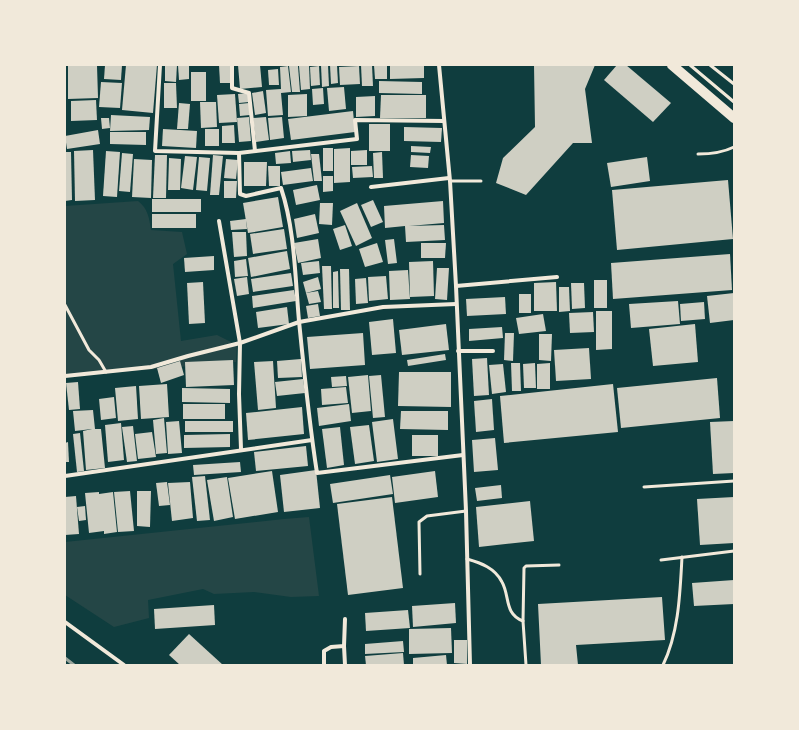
<svg xmlns="http://www.w3.org/2000/svg" width="799" height="730" viewBox="0 0 799 730" font-family="'Fira Sans',sans-serif">
<style>
.green{fill:#244646}
.building{fill:#cfcfc3}
.lines{fill:none;stroke-linecap:round;stroke-linejoin:round}
.service{stroke:#f1e9da;stroke-width:3}
.minor{stroke:#f1e9da;stroke-width:4}
.primary{stroke:#f1e9da;stroke-width:10}
.rail{stroke:#97a49c;stroke-width:3}
</style>
<rect width="100%" height="100%" fill="#0f3d3e"/>
<g class="green">
<path d="M 138,201 C 148,209 149,217 151,230 L 182,232 L 187,254 L 173,264 L 181,341 L 217,335 L 237,345 L 236,362 L 65,377 L 65,206 Z"/>
<path d="M 309,517 L 319,596 L 291,597 L 254,592 L 214,594 L 203,589 L 148,600 L 149,618 L 114,627 L 65,595 L 65,542 L 284,519 Z"/>
</g>
<g class="building">
<path d="M 68,65 L 97,65 L 98,98 L 68,99 Z"/>
<path d="M 105,65 L 122,65 L 121,80 L 104,79 Z"/>
<path d="M 126,65 L 157,65 L 153,113 L 122,110 Z"/>
<path d="M 165,65 L 177,65 L 176,82 L 165,81 Z"/>
<path d="M 178,65 L 189,65 L 189,79 L 179,80 Z"/>
<path d="M 219,65 L 230,65 L 230,83 L 220,83 Z"/>
<path d="M 238,65 L 260,65 L 262,87 L 240,89 Z"/>
<path d="M 309,65 L 310,89 L 301,90 L 299,66 Z"/>
<path d="M 321,65 L 328,65 L 329,86 L 322,87 Z"/>
<path d="M 330,65 L 337,65 L 338,83 L 331,84 Z"/>
<path d="M 361,65 L 372,65 L 373,86 L 362,86 Z"/>
<path d="M 374,65 L 387,65 L 387,79 L 375,79 Z"/>
<path d="M 390,65 L 424,65 L 424,78 L 390,79 Z"/>
<path d="M 534,65 L 595,65 L 585,89 L 592,143 L 573,143 L 526,195 L 496,183 L 503,158 L 535,127 Z"/>
<path d="M 617,65 L 626,65 L 671,103 L 653,122 L 604,80 Z"/>
<path d="M 288,66 L 291,92 L 281,93 L 283,115 L 268,116 L 266,90 L 281,89 L 280,67 Z"/>
<path d="M 289,66 L 298,66 L 300,92 L 292,92 Z"/>
<path d="M 319,66 L 320,85 L 311,86 L 310,67 Z"/>
<path d="M 359,66 L 360,84 L 340,85 L 339,67 Z"/>
<path d="M 278,69 L 279,85 L 269,85 L 268,70 Z"/>
<rect x="191" y="72" width="15" height="29"/>
<path d="M 379,81 L 422,82 L 422,94 L 379,93 Z"/>
<path d="M 101,82 L 122,83 L 120,108 L 99,107 Z"/>
<path d="M 164,83 L 176,83 L 177,108 L 164,108 Z"/>
<path d="M 344,87 L 346,109 L 329,111 L 327,88 Z"/>
<path d="M 323,88 L 324,104 L 313,105 L 312,89 Z"/>
<path d="M 263,91 L 266,113 L 255,115 L 252,93 Z"/>
<path d="M 248,93 L 249,102 L 239,103 L 238,94 Z"/>
<path d="M 235,94 L 237,122 L 219,123 L 217,95 Z"/>
<path d="M 307,94 L 307,116 L 288,117 L 288,95 Z"/>
<path d="M 381,95 L 426,95 L 426,118 L 380,118 Z"/>
<path d="M 375,96 L 375,116 L 356,117 L 356,97 Z"/>
<path d="M 96,100 L 97,120 L 71,121 L 71,101 Z"/>
<path d="M 200,102 L 216,102 L 217,127 L 201,128 Z"/>
<path d="M 179,103 L 190,104 L 188,129 L 177,129 Z"/>
<path d="M 249,103 L 250,115 L 240,116 L 239,104 Z"/>
<path d="M 353,111 L 355,132 L 291,140 L 288,119 Z"/>
<path d="M 111,115 L 150,117 L 149,130 L 110,131 Z"/>
<path d="M 249,117 L 251,141 L 239,142 L 237,118 Z"/>
<path d="M 266,117 L 269,140 L 256,142 L 253,118 Z"/>
<path d="M 282,117 L 284,138 L 270,140 L 268,118 Z"/>
<path d="M 101,118 L 109,118 L 110,128 L 102,129 Z"/>
<rect x="369" y="124" width="21" height="27"/>
<path d="M 234,125 L 235,143 L 222,143 L 222,126 Z"/>
<path d="M 404,127 L 442,128 L 441,142 L 404,141 Z"/>
<path d="M 163,129 L 197,131 L 196,148 L 162,146 Z"/>
<rect x="205" y="129" width="14" height="17"/>
<path d="M 98,130 L 100,144 L 67,149 L 65,136 Z"/>
<path d="M 110,132 L 146,132 L 146,145 L 110,144 Z"/>
<path d="M 411,146 L 431,147 L 430,153 L 411,152 Z"/>
<rect x="323" y="148" width="10" height="23"/>
<path d="M 350,148 L 350,182 L 334,183 L 334,149 Z"/>
<path d="M 93,150 L 95,200 L 75,201 L 74,151 Z"/>
<path d="M 310,150 L 311,160 L 293,162 L 292,151 Z"/>
<path d="M 367,150 L 367,165 L 351,165 L 351,151 Z"/>
<path d="M 106,151 L 120,152 L 117,197 L 103,196 Z"/>
<path d="M 290,151 L 291,163 L 276,164 L 275,153 Z"/>
<path d="M 65,152 L 71,152 L 72,200 L 65,201 Z"/>
<path d="M 382,152 L 383,178 L 374,178 L 373,153 Z"/>
<path d="M 122,153 L 133,154 L 130,192 L 119,191 Z"/>
<path d="M 311,154 L 319,154 L 322,181 L 314,181 Z"/>
<path d="M 155,155 L 167,155 L 166,198 L 153,198 Z"/>
<path d="M 213,155 L 223,156 L 219,195 L 210,195 Z"/>
<path d="M 411,155 L 429,156 L 428,168 L 410,167 Z"/>
<path d="M 185,156 L 197,157 L 193,190 L 181,188 Z"/>
<path d="M 199,157 L 210,158 L 207,191 L 196,190 Z"/>
<path d="M 647,157 L 650,181 L 611,187 L 607,163 Z"/>
<path d="M 169,158 L 181,159 L 180,190 L 168,190 Z"/>
<path d="M 134,159 L 152,160 L 151,198 L 132,197 Z"/>
<path d="M 226,159 L 238,160 L 236,179 L 224,178 Z"/>
<path d="M 244,162 L 267,162 L 266,186 L 244,186 Z"/>
<path d="M 268,166 L 280,166 L 280,186 L 269,186 Z"/>
<path d="M 372,166 L 373,177 L 353,178 L 352,167 Z"/>
<path d="M 311,168 L 313,181 L 283,185 L 281,172 Z"/>
<path d="M 323,176 L 333,176 L 333,191 L 323,192 Z"/>
<path d="M 728,180 L 733,239 L 617,250 L 612,190 Z"/>
<path d="M 224,181 L 237,181 L 236,198 L 224,198 Z"/>
<path d="M 317,185 L 320,200 L 296,205 L 293,190 Z"/>
<path d="M 278,197 L 283,227 L 248,233 L 243,203 Z"/>
<rect x="152" y="199" width="49" height="13"/>
<path d="M 373,200 L 383,222 L 371,227 L 361,205 Z"/>
<path d="M 443,201 L 444,223 L 409,226 L 444,225 L 445,240 L 406,242 L 405,226 L 385,228 L 384,206 Z"/>
<path d="M 320,203 L 333,203 L 332,225 L 319,224 Z"/>
<path d="M 357,203 L 372,238 L 356,246 L 340,211 Z"/>
<rect x="152" y="214" width="44" height="14"/>
<path d="M 315,214 L 319,233 L 297,238 L 294,219 Z"/>
<path d="M 246,219 L 247,229 L 231,230 L 230,221 Z"/>
<path d="M 345,225 L 352,246 L 340,250 L 333,229 Z"/>
<path d="M 284,229 L 287,249 L 253,254 L 250,234 Z"/>
<path d="M 232,232 L 246,232 L 247,256 L 234,257 Z"/>
<path d="M 318,239 L 321,258 L 298,263 L 294,243 Z"/>
<path d="M 394,239 L 397,263 L 388,264 L 385,240 Z"/>
<path d="M 377,243 L 383,262 L 365,267 L 359,249 Z"/>
<path d="M 421,243 L 446,243 L 445,258 L 421,258 Z"/>
<path d="M 287,251 L 290,269 L 251,277 L 248,258 Z"/>
<path d="M 730,254 L 732,290 L 613,299 L 611,263 Z"/>
<path d="M 214,256 L 214,270 L 185,272 L 184,258 Z"/>
<path d="M 246,259 L 248,276 L 235,277 L 234,261 Z"/>
<path d="M 319,261 L 320,273 L 303,275 L 301,263 Z"/>
<path d="M 433,261 L 434,296 L 410,297 L 409,262 Z"/>
<path d="M 322,266 L 331,266 L 332,309 L 324,309 Z"/>
<path d="M 437,268 L 449,268 L 447,300 L 435,299 Z"/>
<path d="M 340,269 L 349,269 L 350,310 L 341,310 Z"/>
<path d="M 408,270 L 410,299 L 390,300 L 389,271 Z"/>
<path d="M 338,271 L 339,308 L 333,308 L 333,272 Z"/>
<path d="M 291,273 L 293,286 L 253,292 L 251,279 Z"/>
<path d="M 386,276 L 388,299 L 369,301 L 368,277 Z"/>
<path d="M 247,277 L 249,294 L 237,296 L 234,279 Z"/>
<path d="M 318,277 L 321,289 L 306,293 L 303,282 Z"/>
<path d="M 366,278 L 368,303 L 356,304 L 355,279 Z"/>
<rect x="594" y="280" width="13" height="28"/>
<path d="M 203,282 L 205,323 L 189,324 L 187,283 Z"/>
<path d="M 556,282 L 557,311 L 534,311 L 534,283 Z"/>
<path d="M 571,283 L 584,283 L 585,308 L 572,309 Z"/>
<path d="M 559,287 L 569,287 L 570,311 L 559,312 Z"/>
<path d="M 294,290 L 296,301 L 253,308 L 252,296 Z"/>
<path d="M 318,291 L 321,302 L 309,304 L 306,293 Z"/>
<path d="M 734,293 L 734,320 L 710,323 L 707,296 Z"/>
<rect x="519" y="294" width="12" height="19"/>
<path d="M 505,297 L 506,314 L 467,316 L 466,299 Z"/>
<path d="M 678,301 L 680,324 L 631,328 L 629,304 Z"/>
<path d="M 704,302 L 705,319 L 681,321 L 680,304 Z"/>
<path d="M 318,304 L 320,316 L 308,318 L 306,306 Z"/>
<path d="M 287,307 L 289,324 L 258,328 L 256,312 Z"/>
<path d="M 596,311 L 612,311 L 612,349 L 596,350 Z"/>
<path d="M 593,312 L 594,332 L 570,333 L 569,313 Z"/>
<path d="M 543,314 L 546,331 L 519,334 L 516,318 Z"/>
<path d="M 393,319 L 396,353 L 372,355 L 369,322 Z"/>
<path d="M 446,324 L 449,350 L 402,355 L 399,330 Z"/>
<path d="M 695,324 L 698,362 L 653,366 L 649,329 Z"/>
<path d="M 502,327 L 503,338 L 469,341 L 469,329 Z"/>
<path d="M 363,333 L 365,365 L 310,369 L 307,337 Z"/>
<path d="M 505,333 L 514,333 L 513,361 L 504,360 Z"/>
<path d="M 539,334 L 552,334 L 551,361 L 539,360 Z"/>
<path d="M 589,348 L 591,379 L 556,381 L 554,350 Z"/>
<path d="M 445,354 L 446,360 L 408,366 L 407,360 Z"/>
<path d="M 487,358 L 489,395 L 474,396 L 472,359 Z"/>
<path d="M 301,359 L 302,377 L 278,378 L 277,361 Z"/>
<path d="M 233,360 L 234,385 L 186,387 L 185,362 Z"/>
<path d="M 180,361 L 184,375 L 161,383 L 157,368 Z"/>
<path d="M 273,361 L 276,408 L 258,410 L 254,362 Z"/>
<path d="M 511,363 L 520,363 L 521,391 L 512,391 Z"/>
<path d="M 535,363 L 536,388 L 524,388 L 523,364 Z"/>
<path d="M 550,363 L 550,389 L 537,389 L 537,364 Z"/>
<path d="M 503,364 L 506,392 L 492,394 L 489,365 Z"/>
<path d="M 399,372 L 451,372 L 451,407 L 398,406 Z"/>
<path d="M 368,375 L 371,411 L 352,413 L 348,377 Z"/>
<path d="M 381,375 L 385,417 L 373,418 L 369,376 Z"/>
<path d="M 346,376 L 347,386 L 332,387 L 331,377 Z"/>
<path d="M 717,378 L 720,418 L 621,428 L 617,388 Z"/>
<path d="M 303,379 L 305,393 L 277,396 L 275,382 Z"/>
<path d="M 78,382 L 80,409 L 69,410 L 66,383 Z"/>
<path d="M 167,384 L 169,417 L 141,419 L 139,386 Z"/>
<path d="M 613,384 L 618,432 L 504,443 L 500,396 Z"/>
<path d="M 136,386 L 138,419 L 118,421 L 115,388 Z"/>
<path d="M 346,387 L 348,403 L 322,405 L 321,389 Z"/>
<path d="M 182,388 L 230,389 L 230,403 L 182,402 Z"/>
<path d="M 114,397 L 116,418 L 101,420 L 99,399 Z"/>
<path d="M 492,399 L 494,430 L 476,432 L 474,401 Z"/>
<rect x="183" y="404" width="42" height="15"/>
<path d="M 349,404 L 351,421 L 319,426 L 317,408 Z"/>
<path d="M 302,407 L 304,434 L 248,440 L 246,413 Z"/>
<path d="M 93,410 L 95,429 L 101,429 L 105,468 L 86,470 L 83,431 L 92,429 L 75,431 L 73,411 Z"/>
<path d="M 401,411 L 448,411 L 448,430 L 400,429 Z"/>
<path d="M 164,418 L 167,453 L 156,454 L 153,420 Z"/>
<path d="M 393,419 L 398,459 L 377,462 L 372,422 Z"/>
<path d="M 179,421 L 182,453 L 168,454 L 166,422 Z"/>
<rect x="185" y="421" width="48" height="11"/>
<path d="M 734,421 L 734,473 L 713,474 L 710,422 Z"/>
<path d="M 121,423 L 124,460 L 108,462 L 105,425 Z"/>
<path d="M 369,425 L 374,461 L 355,464 L 350,427 Z"/>
<path d="M 133,426 L 137,461 L 127,462 L 122,427 Z"/>
<path d="M 340,427 L 344,465 L 327,468 L 322,429 Z"/>
<path d="M 152,432 L 156,457 L 138,459 L 135,434 Z"/>
<path d="M 80,433 L 84,471 L 77,472 L 73,434 Z"/>
<path d="M 230,434 L 230,447 L 184,448 L 184,435 Z"/>
<rect x="412" y="435" width="26" height="21"/>
<path d="M 495,438 L 498,470 L 474,472 L 472,440 Z"/>
<path d="M 68,442 L 69,462 L 65,462 L 65,443 Z"/>
<path d="M 306,446 L 308,466 L 256,471 L 254,452 Z"/>
<path d="M 240,462 L 241,472 L 194,475 L 193,465 Z"/>
<path d="M 316,470 L 320,508 L 284,512 L 280,475 Z"/>
<path d="M 272,471 L 278,512 L 235,519 L 228,478 Z"/>
<path d="M 435,471 L 438,497 L 395,503 L 392,477 Z"/>
<path d="M 390,475 L 393,494 L 333,503 L 330,484 Z"/>
<path d="M 205,476 L 210,520 L 197,521 L 192,477 Z"/>
<path d="M 227,477 L 233,517 L 214,521 L 207,480 Z"/>
<path d="M 167,482 L 170,505 L 159,506 L 156,483 Z"/>
<path d="M 190,482 L 193,518 L 172,521 L 168,483 Z"/>
<path d="M 501,485 L 502,498 L 477,501 L 475,488 Z"/>
<path d="M 130,491 L 134,531 L 118,532 L 114,492 Z"/>
<path d="M 137,491 L 151,491 L 150,527 L 137,526 Z"/>
<path d="M 99,492 L 99,494 L 113,492 L 117,532 L 104,534 L 104,531 L 89,533 L 85,493 Z"/>
<path d="M 76,496 L 79,534 L 65,535 L 65,497 Z"/>
<path d="M 392,497 L 403,588 L 348,595 L 337,504 Z"/>
<path d="M 734,497 L 734,543 L 700,545 L 697,499 Z"/>
<path d="M 530,501 L 534,541 L 479,547 L 476,507 Z"/>
<path d="M 85,506 L 86,520 L 79,521 L 77,507 Z"/>
<path d="M 734,580 L 734,604 L 694,606 L 692,583 Z"/>
<path d="M 662,597 L 665,640 L 576,645 L 578,665 L 541,665 L 538,604 Z"/>
<path d="M 455,603 L 456,623 L 413,627 L 412,606 Z"/>
<path d="M 214,605 L 215,625 L 155,629 L 154,609 Z"/>
<path d="M 408,610 L 410,628 L 366,631 L 365,613 Z"/>
<path d="M 451,628 L 452,653 L 409,654 L 409,629 Z"/>
<path d="M 189,634 L 223,665 L 180,665 L 169,655 Z"/>
<path d="M 454,640 L 467,640 L 467,664 L 454,663 Z"/>
<path d="M 403,641 L 404,652 L 365,654 L 365,644 Z"/>
<path d="M 403,653 L 404,665 L 366,665 L 365,656 Z"/>
<path d="M 446,655 L 447,665 L 413,665 L 413,658 Z"/>
</g>
<g class="lines">
<g class="service">
<path d="M 690,65 L 734,102"/>
<path d="M 710,65 L 734,84"/>
<path d="M 698,154 C 711,154 722,153 734,147"/>
<path d="M 450,181 L 481,181"/>
<path d="M 65,305 L 89,350 L 99,360 L 106,372"/>
<path d="M 644,487 L 734,481"/>
<path d="M 467,559 C 481,563 495,568 502,582 C 510,596 504,614 523,621"/>
<path d="M 661,560 L 734,551"/>
<path d="M 420,574 L 419,522 L 427,516 L 466,511"/>
<path d="M 526,665 L 523,621 L 524,568 L 526,566 L 559,565"/>
<path d="M 663,665 C 679,632 680,593 682,557"/>
</g>
<g class="minor">
<path d="M 160,65 L 155,151 L 239,153 L 240,194 L 246,196 L 281,188 C 295,230 295,277 299,321 C 304,371 309,422 317,473 L 463,455"/>
<path d="M 232,65 L 232,88 L 249,93 L 255,151"/>
<path d="M 439,65 L 450,181 L 456,286 L 466,511 L 470,665"/>
<path d="M 239,153 L 357,139 L 355,120 L 444,121"/>
<path d="M 371,187 L 449,178"/>
<path d="M 456,286 L 557,277"/>
<path d="M 458,351 L 493,351"/>
<path d="M 65,376 L 151,367 L 188,356 L 240,343 L 219,221"/>
<path d="M 241,449 L 239,394 L 240,343 L 299,322 L 383,307 L 456,304"/>
<path d="M 65,476 L 312,440"/>
<path d="M 65,622 L 124,665"/>
<path d="M 344,646 L 345,665"/>
<path d="M 324,665 L 324,651 L 331,647 L 344,646 L 345,619"/>
</g>
<path class="primary" d="M 672,65 L 734,118"/>
<path class="rail" d="M 65,658 L 74,665"/>
</g>
<rect width="799" height="730" fill="none" stroke="#f1e9da" stroke-width="132"/>
</svg>
